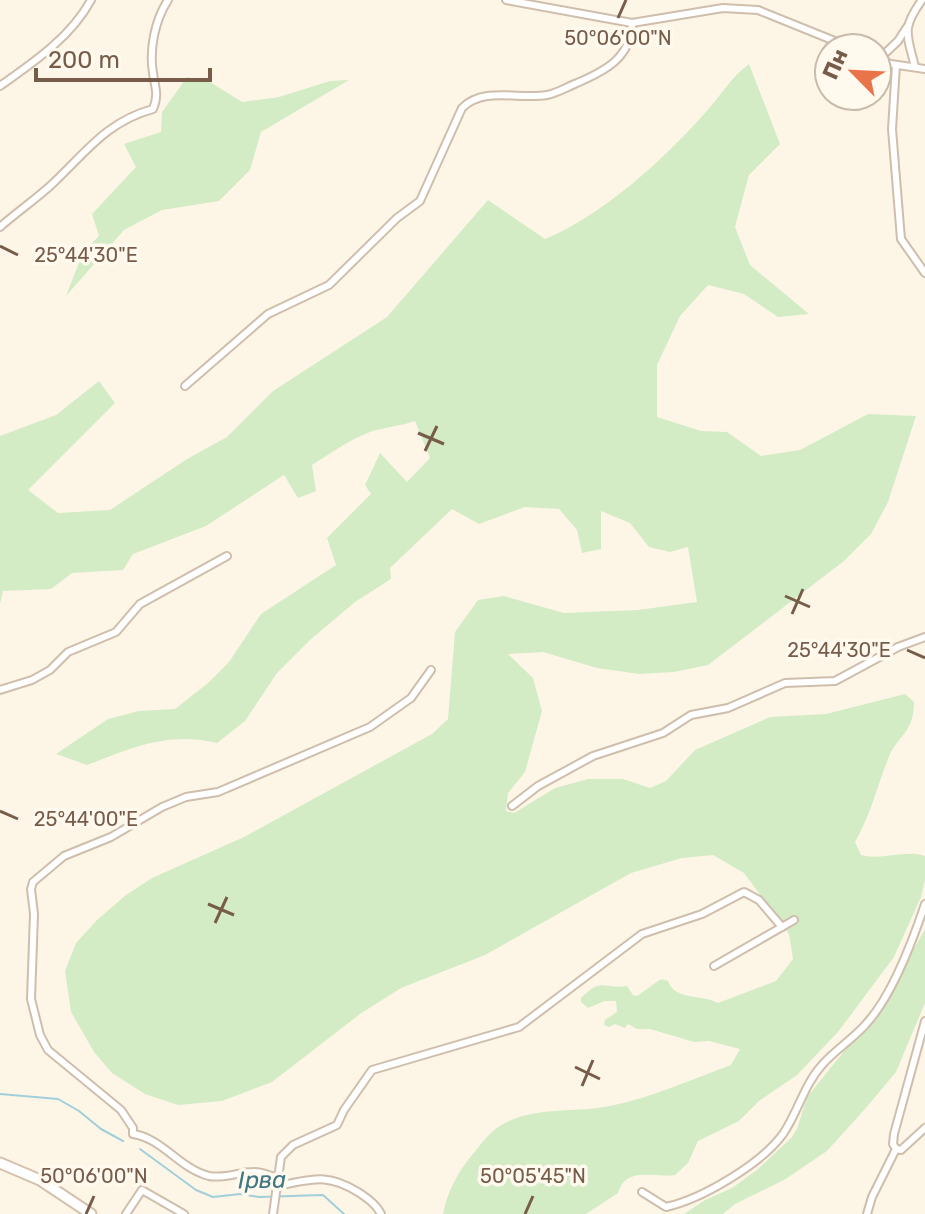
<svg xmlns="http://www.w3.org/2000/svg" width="925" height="1214" viewBox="0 0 925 1214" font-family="Rubik,sans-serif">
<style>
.green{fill:#d3ecc5}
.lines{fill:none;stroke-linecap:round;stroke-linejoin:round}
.stream{stroke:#a0cfda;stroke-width:2}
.street-casing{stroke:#cfbeac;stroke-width:10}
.secondary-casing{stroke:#d5c0ac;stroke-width:13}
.street{stroke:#fff;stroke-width:6}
.secondary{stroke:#fff;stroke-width:9}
.ticks{fill:none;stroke:#785c4a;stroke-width:3}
.labels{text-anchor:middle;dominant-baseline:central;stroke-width:7;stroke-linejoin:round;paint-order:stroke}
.water-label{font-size:24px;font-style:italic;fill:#407785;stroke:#fff9ee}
.ticks-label{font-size:20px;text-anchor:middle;fill:#785c4a;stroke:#fff9ee;stroke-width:7;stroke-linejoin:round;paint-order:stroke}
</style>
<rect width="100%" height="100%" fill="#fdf6e7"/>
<g class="green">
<path d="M 749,64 L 780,144 L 749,175 L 735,227 L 750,265 L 809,314 L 778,317 L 744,294 L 708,285 L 680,316 L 657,365 L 657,417 L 701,431 L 727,432 L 761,456 L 800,450 L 868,414 L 916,416 L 888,502 L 871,534 L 844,561 L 708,665 L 674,672 L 639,674 L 597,668 L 543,652 L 508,654 L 533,678 L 542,711 L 525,772 L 508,793 L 506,811 L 514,813 L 555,788 L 588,779 L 623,779 L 650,788 L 666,781 L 695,750 L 770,717 L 826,714 L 905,694 L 914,702 C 914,734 897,735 888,759 C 876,789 872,812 855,842 L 861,855 C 883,861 903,849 925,856 L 925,880 L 921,897 L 894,957 L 838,1032 L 797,1075 L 759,1101 L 739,1121 L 698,1141 L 688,1163 L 675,1175 C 653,1178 626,1166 618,1193 L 586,1214 L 443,1214 C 447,1192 458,1172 472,1155 C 479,1147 485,1138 492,1132 C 524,1104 572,1114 610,1106 C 651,1098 692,1079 731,1065 L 740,1049 L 709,1041 L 694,1042 L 650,1029 L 637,1029 L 628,1024 L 625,1028 L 615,1024 L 609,1027 L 604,1025 L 605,1020 L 617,1012 L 616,1001 L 605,1001 L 588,1008 L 581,1002 L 581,998 C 602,976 605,990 627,986 L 633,995 L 637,996 L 661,979 L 668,981 C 675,1001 702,994 718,1003 L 776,981 L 793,959 L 789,934 L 744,873 L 713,855 L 682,858 L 631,873 L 485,955 L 401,988 L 360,1014 L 272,1082 L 222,1101 L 178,1105 L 145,1094 L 112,1073 L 94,1052 L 71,1012 L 65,971 L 76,943 L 97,920 L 126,895 L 152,878 L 244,837 L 432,734 L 448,719 L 455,632 L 478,600 L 504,596 L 564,613 L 638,610 L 697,602 L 688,547 L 670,552 L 649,547 L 630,523 L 601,511 L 601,549 L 582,553 L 577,530 L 559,509 L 525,507 L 479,524 L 452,509 L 390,568 L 391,579 L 355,602 L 310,640 L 277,673 L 245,721 L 217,743 C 168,731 132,748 87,765 L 56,754 L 108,719 L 139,711 L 175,709 L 208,683 L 229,662 L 261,614 L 336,565 L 327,538 L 371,494 L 365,485 L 380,453 L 407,482 L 430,458 L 415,421 C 401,426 385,427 370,432 C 349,440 331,453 312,465 L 316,491 L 298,498 L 284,475 L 206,526 L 133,554 L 123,570 L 72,573 L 51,589 L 3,591 L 0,604 L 0,436 L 56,415 L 99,381 L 115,403 L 28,490 L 58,513 L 110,510 L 187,459 L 227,437 L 273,391 L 387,317 L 488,200 L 545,239 C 603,215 662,161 704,114 C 720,97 730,78 749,64 Z"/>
<path d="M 187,77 L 210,82 L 242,102 L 279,97 L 330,81 L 349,80 L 261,132 L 250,170 L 219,201 L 162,210 L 124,230 L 66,296 L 83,252 L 99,236 L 92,214 L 136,167 L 124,144 L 161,132 L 162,112 Z"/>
<path d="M 925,929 L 925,1003 L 896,1072 L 865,1109 L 827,1151 L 784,1180 L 735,1204 L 723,1214 L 684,1214 L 705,1200 L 732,1188 L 758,1169 L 791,1138 L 797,1129 L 807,1097 L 845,1050 L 873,1022 Z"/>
</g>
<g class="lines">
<g class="stream">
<path d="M 0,1094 L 58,1099 L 79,1111 L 101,1129 L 123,1141"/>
<path d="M 140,1149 L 196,1190 L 213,1197 L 240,1194 L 259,1197 L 323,1195 L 344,1214"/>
</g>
<g class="street-casing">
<g id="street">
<path d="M 506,0 L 632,23 L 723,8 L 758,10 L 852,48"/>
<path d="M 877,58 L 891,64 L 925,69"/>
<path d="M 879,59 L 898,41 L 907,27"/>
<path d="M 896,65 L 892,129 L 901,239 L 925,273"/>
<path d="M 915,67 C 907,34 901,29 922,0"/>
<path d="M 0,86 C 34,62 71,37 91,0"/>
<path d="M 0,227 C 16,213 33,201 49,187 C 84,155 105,122 153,109 C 159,94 155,88 153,73 C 149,49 155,20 168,0"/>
<path d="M 185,386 L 268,314 L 329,285 L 397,218 L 420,201 L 462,108 C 484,86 519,100 547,95 C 557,93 567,87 577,83 C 605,71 631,58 632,23"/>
<path d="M 0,690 L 32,680 L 50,670 L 68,652 L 116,632 L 140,604 L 227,556"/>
<path d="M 512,806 L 538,786 L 593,756 L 663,733 L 691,715 L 728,708 L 785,683 L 835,681 L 898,647 L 925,637"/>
<path d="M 714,966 L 794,920"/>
<path d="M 896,1149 L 893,1144 L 894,1134 L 925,1021"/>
<path d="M 896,1149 L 901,1150 L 925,1128"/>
<path d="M 277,1178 C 270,1176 261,1171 253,1172 C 238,1172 225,1179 209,1176 C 180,1169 162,1138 133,1134 L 133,1128 L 121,1110 L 48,1050 L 40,1035 L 31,999 L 34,914 L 31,889 L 33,882 L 64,856 L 111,837 L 162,807 L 186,797 L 218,792 L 370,727 L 411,698 L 431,670"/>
<path d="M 276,1186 C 311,1180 326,1172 358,1192 C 367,1198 376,1204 381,1214"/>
<path d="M 642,1192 L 666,1207 C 702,1199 761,1164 783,1134 C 798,1112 804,1085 822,1065 C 835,1050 853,1039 866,1024 C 892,996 913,940 925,904"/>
<path d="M 126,1214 L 142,1190 L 184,1214"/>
<path d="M 273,1214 L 281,1157 L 293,1145 L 337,1125 L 344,1110 L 372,1070 L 519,1027 L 642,934 L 702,914 L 744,892 L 759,900 L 782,927"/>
<path d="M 867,1214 L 872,1197 L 896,1149"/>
</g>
</g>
<g class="secondary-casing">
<path id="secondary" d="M 0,1163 L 40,1180 L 91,1214"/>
</g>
<use href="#street" class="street"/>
<use href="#secondary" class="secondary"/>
</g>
<path class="ticks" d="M 618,18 L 626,0M 0,246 L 18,255M 418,433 L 444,444M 425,451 L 437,426M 785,596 L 810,607M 792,614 L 803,589M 907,650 L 925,658M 0,811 L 18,819M 208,904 L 234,915M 215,923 L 227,897M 575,1067 L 600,1079M 582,1086 L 593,1060M 86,1214 L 94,1196M 525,1214 L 533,1196"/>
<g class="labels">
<g class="water-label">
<text transform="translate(262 1180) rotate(-1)">Ірва</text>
</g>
</g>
<g class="ticks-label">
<text x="618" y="45">50°06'00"N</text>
<text x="86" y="262">25°44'30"E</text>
<text x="839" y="657">25°44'30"E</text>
<text x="86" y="826">25°44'00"E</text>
<text x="94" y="1183">50°06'00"N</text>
<text x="533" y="1183">50°05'45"N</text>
</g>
<g transform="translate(853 72) rotate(294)"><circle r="38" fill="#fff9ee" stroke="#c9baac" stroke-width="2"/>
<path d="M0-6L14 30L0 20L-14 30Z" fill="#ea7449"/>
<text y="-12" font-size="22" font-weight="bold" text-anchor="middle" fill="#785c4a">Пн</text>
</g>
<path d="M36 68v12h174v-12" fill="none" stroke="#785c4a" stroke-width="4"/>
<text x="48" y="68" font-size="24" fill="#785c4a" stroke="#fff9ee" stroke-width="6" paint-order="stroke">200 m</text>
</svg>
